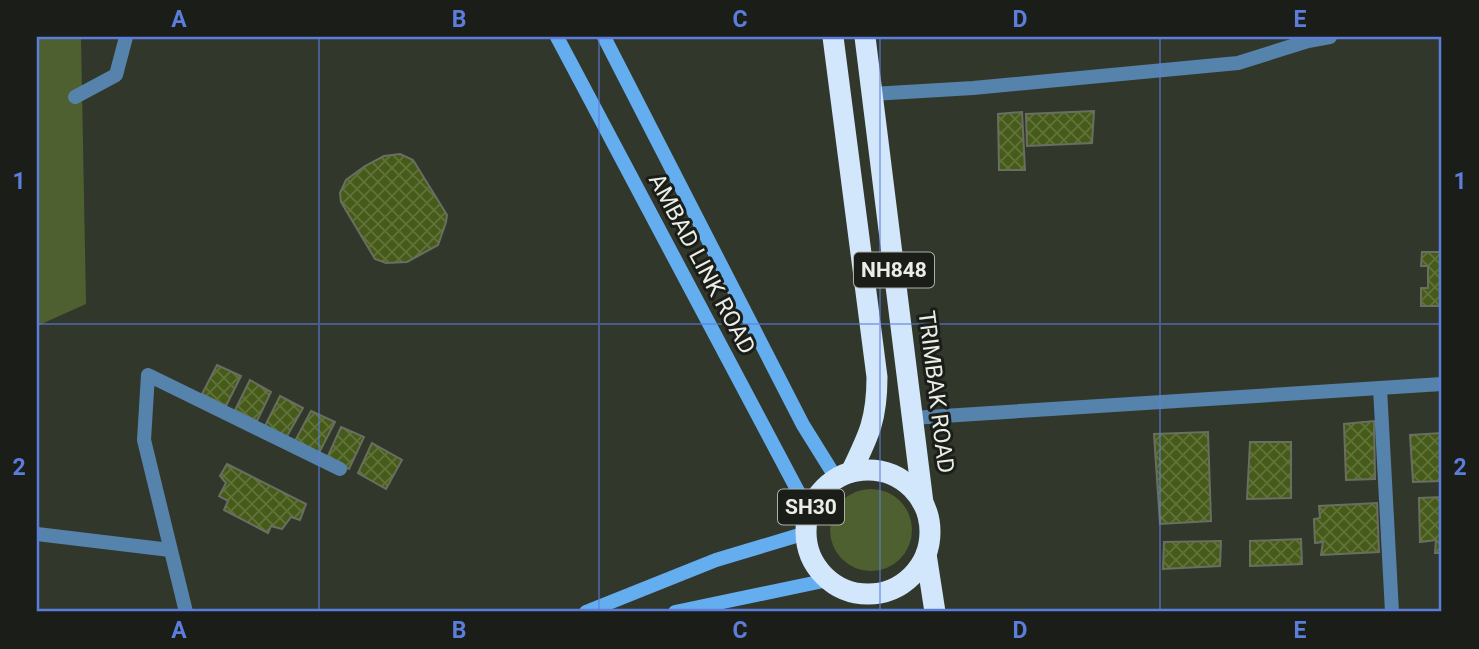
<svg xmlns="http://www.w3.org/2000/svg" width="1479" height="649" viewBox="0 0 1479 649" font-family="Roboto,sans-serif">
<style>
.green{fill:#4e5f30}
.building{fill:url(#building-cross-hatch);stroke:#696e61;stroke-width:2}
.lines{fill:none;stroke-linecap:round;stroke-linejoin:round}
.street{stroke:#5683ac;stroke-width:14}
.secondary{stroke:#64aef0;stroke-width:14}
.highway{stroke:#d2e7fc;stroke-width:21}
.grid{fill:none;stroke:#5b7edc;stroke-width:2;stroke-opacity:0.55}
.labels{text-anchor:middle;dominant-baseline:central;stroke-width:6;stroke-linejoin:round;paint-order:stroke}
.shield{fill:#1b1d18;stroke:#adafa9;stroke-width:2}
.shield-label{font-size:21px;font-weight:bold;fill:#ebeee7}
.street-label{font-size:23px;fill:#ebeee7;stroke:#1b1d18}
.neatline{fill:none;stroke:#5b7edc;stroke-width:2.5}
.grid-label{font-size:23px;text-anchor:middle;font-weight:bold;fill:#5b7edc}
</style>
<defs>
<pattern id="building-cross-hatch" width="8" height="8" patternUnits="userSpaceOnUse" patternTransform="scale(1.75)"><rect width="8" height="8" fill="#465b19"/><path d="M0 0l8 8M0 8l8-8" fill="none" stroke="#61733a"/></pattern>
</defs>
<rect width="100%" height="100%" fill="#32372b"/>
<g class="green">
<path d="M 37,37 L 81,37 L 86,304 L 37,326 Z"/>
<circle cx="871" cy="530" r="41"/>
</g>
<g class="building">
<path d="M 1094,111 L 1092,143 L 1027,146 L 1026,114 Z"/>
<path d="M 1022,112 L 1025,170 L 999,170 L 998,114 Z"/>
<path d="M 400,154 L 413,160 L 447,215 L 446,222 L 438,245 L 407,262 L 386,263 L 375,259 L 341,202 L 340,193 L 346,180 L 365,166 L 384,156 Z"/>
<path d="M 1422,252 L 1442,252 L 1442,306 L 1421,306 L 1421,288 L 1428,288 L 1428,266 L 1421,266 Z"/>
<path d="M 217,365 L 241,376 L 226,406 L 202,394 Z"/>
<path d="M 250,380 L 271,392 L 257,421 L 235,410 Z"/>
<path d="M 280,396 L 303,408 L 286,438 L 265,426 Z"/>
<path d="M 311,411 L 335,422 L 319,453 L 295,441 Z"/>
<path d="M 1374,421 L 1375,479 L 1346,480 L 1344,424 Z"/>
<path d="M 341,427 L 364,437 L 349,469 L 327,458 Z"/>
<path d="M 1208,432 L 1211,521 L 1160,524 L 1154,434 Z"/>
<path d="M 1442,433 L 1442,481 L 1413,482 L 1410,435 Z"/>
<path d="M 1250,442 L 1291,442 L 1291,498 L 1247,499 Z"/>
<path d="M 372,443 L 402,460 L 386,489 L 358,473 Z"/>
<path d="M 227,464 L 306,504 L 300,520 L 291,517 L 282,529 L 271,526 L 268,533 L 224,510 L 228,501 L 219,496 L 226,483 L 220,476 Z"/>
<path d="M 1442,497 L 1442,553 L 1435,553 L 1436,540 L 1420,542 L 1419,498 Z"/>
<path d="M 1377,503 L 1379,552 L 1321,555 L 1323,542 L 1315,543 L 1314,519 L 1320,518 L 1319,506 Z"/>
<path d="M 1301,539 L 1302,564 L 1250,566 L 1250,541 Z"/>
<path d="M 1221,541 L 1220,566 L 1163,569 L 1164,542 Z"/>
</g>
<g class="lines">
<g class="street">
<path d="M 872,94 L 973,88 L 1238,63 L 1308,41 L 1330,37"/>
<path d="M 75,97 L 116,75 L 126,37"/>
<path d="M 1380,388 L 1392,612"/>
<path d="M 912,418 L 1442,384"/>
<path d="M 37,534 L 170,550"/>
<path d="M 186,612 L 144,440 L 148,375 L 340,469"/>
</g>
<g class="secondary">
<path d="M 557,37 L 809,512"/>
<path d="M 604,37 L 803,425 L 836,478"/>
<path d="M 586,612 L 716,560 L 806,533"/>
<path d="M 675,612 L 828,580"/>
</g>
<g class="highway">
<path d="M 833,37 L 877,377 C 877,419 869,435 851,472"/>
<path d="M 865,37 L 923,503"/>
<circle cx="868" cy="532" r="62"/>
<path d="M 926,554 L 935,612"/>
</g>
</g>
<path class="grid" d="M 319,37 L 319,612M 599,37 L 599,612M 880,37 L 880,612M 1160,37 L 1160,612M 37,324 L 1442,324"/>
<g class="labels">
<g class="shield">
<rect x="854" y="252.5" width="80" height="35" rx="5"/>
<rect x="778" y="489.5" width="66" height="35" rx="5"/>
</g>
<g class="shield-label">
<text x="894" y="270">NH848</text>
<text x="811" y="507">SH30</text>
</g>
<g class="street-label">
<text transform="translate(702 264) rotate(62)">AMBAD LINK ROAD</text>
<text transform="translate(936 392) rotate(83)">TRIMBAK ROAD</text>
</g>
</g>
<rect width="1479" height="649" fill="none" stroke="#1b1d18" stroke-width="77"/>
<rect x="38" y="38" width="1402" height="572" class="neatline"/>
<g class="grid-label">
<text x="179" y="27">A</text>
<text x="459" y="27">B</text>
<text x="740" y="27">C</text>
<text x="1020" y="27">D</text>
<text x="1300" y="27">E</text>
<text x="19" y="189">1</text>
<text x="1460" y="189">1</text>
<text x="19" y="475">2</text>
<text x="1460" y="475">2</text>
<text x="179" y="638">A</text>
<text x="459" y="638">B</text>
<text x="740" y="638">C</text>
<text x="1020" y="638">D</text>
<text x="1300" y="638">E</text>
</g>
</svg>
